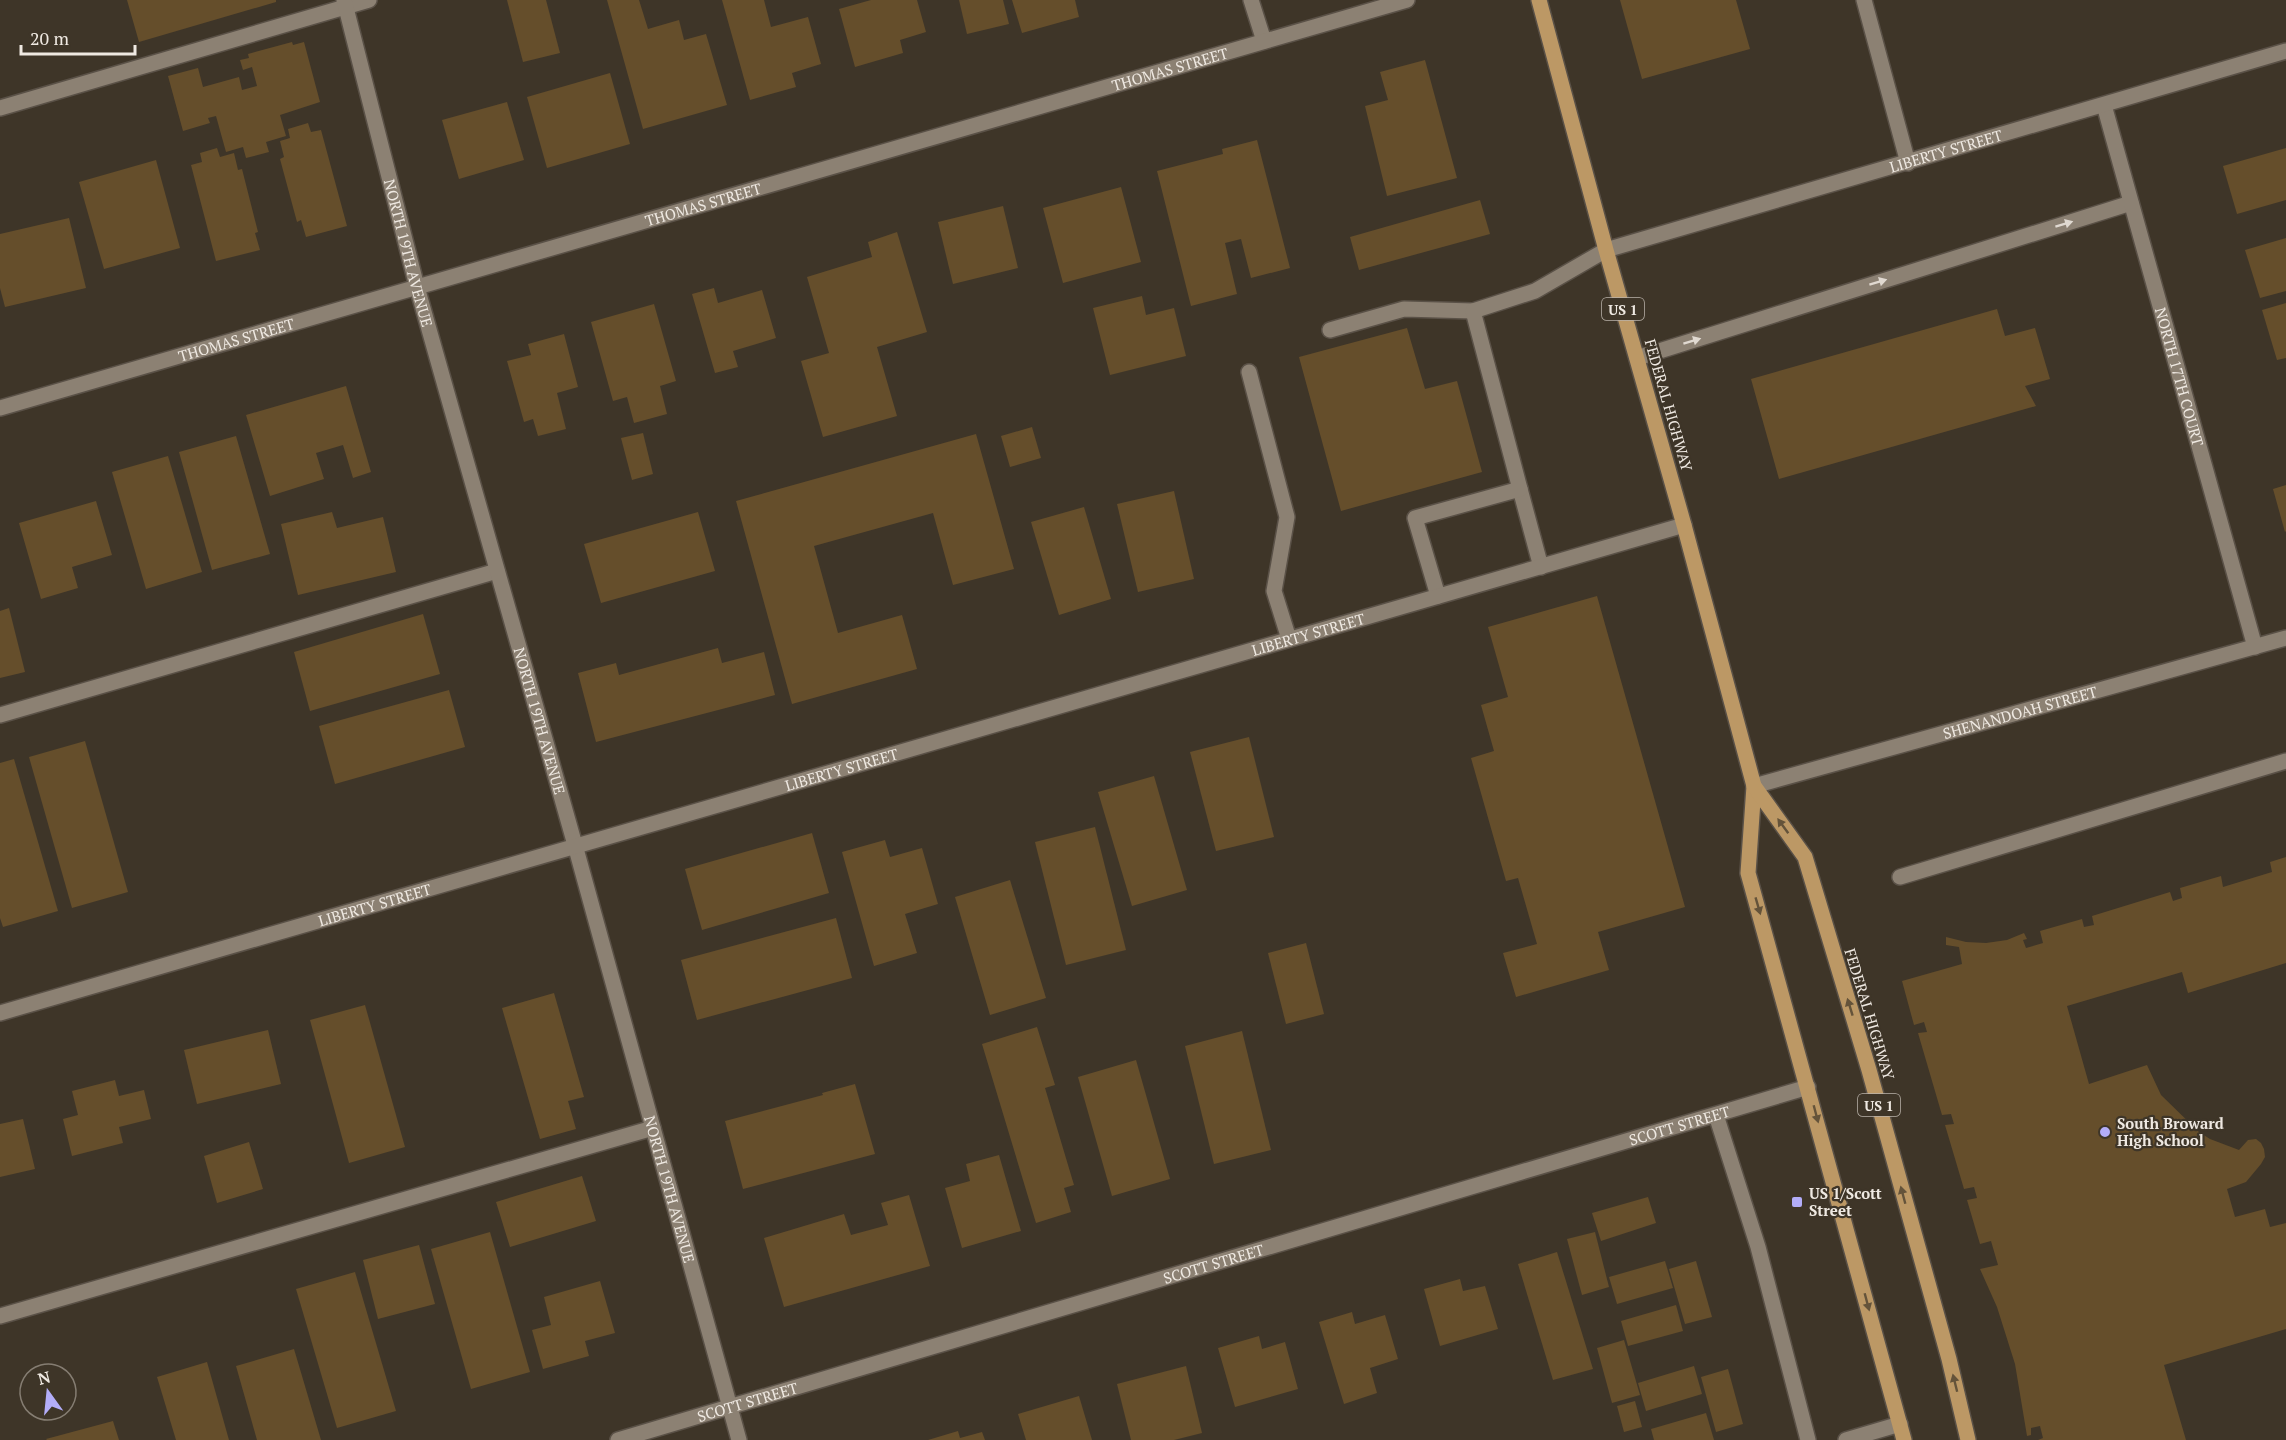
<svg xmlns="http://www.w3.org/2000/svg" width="2286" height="1440" viewBox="0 0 2286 1440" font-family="'PT Serif',serif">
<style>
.building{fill:#654e2b}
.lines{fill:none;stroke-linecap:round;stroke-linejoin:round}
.service-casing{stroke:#5a5147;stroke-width:18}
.minor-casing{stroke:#5a5147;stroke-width:18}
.primary-casing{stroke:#5a5147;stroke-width:18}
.service{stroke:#8c8173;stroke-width:15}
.minor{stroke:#8c8173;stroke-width:15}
.primary{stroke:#bc9865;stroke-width:15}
.oneway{fill:#e0d9d1}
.oneway2{fill:#64533a}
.poi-dot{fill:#b3adf9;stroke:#3e3528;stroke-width:2}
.labels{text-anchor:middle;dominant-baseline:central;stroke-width:4.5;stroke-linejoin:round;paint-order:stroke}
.shield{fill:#3e3528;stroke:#bab3aa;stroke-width:1.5}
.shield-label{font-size:14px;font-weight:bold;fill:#efe9e2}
.street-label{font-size:15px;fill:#efe9e2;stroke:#3e3528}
.poi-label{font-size:15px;font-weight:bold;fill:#efe9e2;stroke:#3e3528;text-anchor:start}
</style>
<rect width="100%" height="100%" fill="#3e3528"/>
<g class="building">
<path d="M 127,0 L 276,0 L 276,2 L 139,42 Z"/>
<path d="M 507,0 L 546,0 L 560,53 L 523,62 Z"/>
<path d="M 607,0 L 639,0 L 648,29 L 679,20 L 684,40 L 706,34 L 727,105 L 643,129 Z"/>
<path d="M 722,0 L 764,0 L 771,27 L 808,17 L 821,64 L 792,73 L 796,87 L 750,100 Z"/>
<path d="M 871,0 L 917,0 L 926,32 L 900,40 L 903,53 L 855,67 L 839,9 Z"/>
<path d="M 959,0 L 1003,0 L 1009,24 L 967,34 Z"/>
<path d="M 1012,0 L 1075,0 L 1079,17 L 1022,33 Z"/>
<path d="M 1620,0 L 1736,0 L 1750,49 L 1642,79 Z"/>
<path d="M 292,42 L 293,45 L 304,42 L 320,102 L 280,115 L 286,136 L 266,142 L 269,152 L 246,158 L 243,147 L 226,152 L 216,116 L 208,118 L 210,123 L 183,131 L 168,76 L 198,68 L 203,87 L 239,77 L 242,90 L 257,86 L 252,67 L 243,70 L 240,60 L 249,58 L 248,54 Z"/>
<path d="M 1425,60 L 1457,178 L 1387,196 L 1365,106 L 1388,100 L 1380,72 Z"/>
<path d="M 610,73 L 630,144 L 547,168 L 527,97 Z"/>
<path d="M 507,102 L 524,160 L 459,179 L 442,120 Z"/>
<path d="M 308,123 L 311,132 L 321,130 L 347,226 L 306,237 L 301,220 L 297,222 L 280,159 L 284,157 L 280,141 L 290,138 L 288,129 Z"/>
<path d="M 1257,140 L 1290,268 L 1251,278 L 1241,239 L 1225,243 L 1237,294 L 1191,306 L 1157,171 L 1223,154 L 1222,149 Z"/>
<path d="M 217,148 L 220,157 L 234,153 L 238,170 L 242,169 L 258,232 L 255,233 L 260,250 L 216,261 L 191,165 L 202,162 L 200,153 Z"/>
<path d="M 2286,148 L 2286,200 L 2237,214 L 2223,166 Z"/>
<path d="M 156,160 L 180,248 L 104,269 L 79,182 Z"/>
<path d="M 1121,187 L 1141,262 L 1063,283 L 1043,208 Z"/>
<path d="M 1480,200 L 1490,234 L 1359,270 L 1350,237 Z"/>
<path d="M 1003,206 L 1018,268 L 953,284 L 938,222 Z"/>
<path d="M 69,218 L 86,288 L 5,307 L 0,288 L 0,234 Z"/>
<path d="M 897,232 L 927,332 L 877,347 L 897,416 L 823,437 L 801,361 L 829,353 L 807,277 L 872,257 L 868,242 Z"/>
<path d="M 2286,238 L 2286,291 L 2260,298 L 2245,250 Z"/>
<path d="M 714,288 L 718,303 L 762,290 L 776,338 L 733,351 L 738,367 L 715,373 L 692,294 Z"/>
<path d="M 1142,296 L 1146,315 L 1174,308 L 1186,356 L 1110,375 L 1093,308 Z"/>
<path d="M 2286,303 L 2286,358 L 2277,360 L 2262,310 Z"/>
<path d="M 654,304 L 676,381 L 660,386 L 667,414 L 634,423 L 627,397 L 613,401 L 591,322 Z"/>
<path d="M 1997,309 L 2005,336 L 2035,328 L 2050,379 L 2025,386 L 2036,406 L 1779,479 L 1751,379 Z"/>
<path d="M 1407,328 L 1425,389 L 1457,381 L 1482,472 L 1341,511 L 1299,357 Z"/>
<path d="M 564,334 L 578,387 L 557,393 L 566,429 L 538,436 L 533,419 L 524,422 L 507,361 L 531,355 L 528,344 Z"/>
<path d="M 346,386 L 371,472 L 353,478 L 343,445 L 316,453 L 324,479 L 270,496 L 246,415 Z"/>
<path d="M 1032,427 L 1041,458 L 1010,467 L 1001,436 Z"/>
<path d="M 643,433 L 653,474 L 632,480 L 621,438 Z"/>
<path d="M 976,434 L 1014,569 L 953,585 L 933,513 L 814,546 L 838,633 L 902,615 L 917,669 L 792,704 L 736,501 Z"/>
<path d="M 236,436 L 270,554 L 212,570 L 179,452 Z"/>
<path d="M 168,456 L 202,572 L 146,589 L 112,472 Z"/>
<path d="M 2286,485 L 2286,531 L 2285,532 L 2273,489 Z"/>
<path d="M 1174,491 L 1194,579 L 1138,592 L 1117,504 Z"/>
<path d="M 96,501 L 112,555 L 72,567 L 78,588 L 41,599 L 19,523 Z"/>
<path d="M 1084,507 L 1111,599 L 1059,615 L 1031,522 Z"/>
<path d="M 332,512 L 337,528 L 383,517 L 396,572 L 298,595 L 281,524 Z"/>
<path d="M 698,512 L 715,571 L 601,603 L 584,544 Z"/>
<path d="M 1597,596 L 1685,907 L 1598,932 L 1609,970 L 1516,997 L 1503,953 L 1537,944 L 1518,878 L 1506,881 L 1471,758 L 1494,751 L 1481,705 L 1508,697 L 1488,627 Z"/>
<path d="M 9,608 L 25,672 L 0,678 L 0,611 Z"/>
<path d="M 423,614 L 440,674 L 310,711 L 294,652 Z"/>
<path d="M 718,648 L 722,663 L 764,652 L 775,695 L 596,742 L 578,673 L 616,663 L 619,675 Z"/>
<path d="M 449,690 L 465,747 L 335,784 L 319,726 Z"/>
<path d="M 1249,737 L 1274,837 L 1216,851 L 1190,752 Z"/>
<path d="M 85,741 L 128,892 L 72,908 L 29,757 Z"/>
<path d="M 14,759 L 58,911 L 3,927 L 0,918 L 0,763 Z"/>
<path d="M 1154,776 L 1187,890 L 1132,906 L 1098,792 Z"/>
<path d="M 1095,827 L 1126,950 L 1066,965 L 1035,842 Z"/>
<path d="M 812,833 L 829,893 L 702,930 L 685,869 Z"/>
<path d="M 885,840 L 890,857 L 922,848 L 938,904 L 905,914 L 917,953 L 874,966 L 842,852 Z"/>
<path d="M 2286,857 L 2286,963 L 2188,993 L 2182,972 L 2067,1006 L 2089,1084 L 2147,1065 L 2161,1095 L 2199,1132 L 2210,1139 L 2239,1150 L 2248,1140 L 2256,1139 L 2261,1143 L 2264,1149 L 2265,1157 L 2261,1164 L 2246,1182 L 2227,1189 L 2235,1217 L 2265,1209 L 2270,1227 L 2286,1223 L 2286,1329 L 2164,1365 L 2186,1440 L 2038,1440 L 2043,1438 L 2040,1426 L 2031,1428 L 2031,1435 L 2027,1436 L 2015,1364 L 1997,1307 L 1980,1269 L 1998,1265 L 1991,1241 L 1980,1244 L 1967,1200 L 1977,1198 L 1974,1187 L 1964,1189 L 1945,1125 L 1954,1124 L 1951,1114 L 1942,1115 L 1918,1033 L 1927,1032 L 1924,1022 L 1914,1025 L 1902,981 L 1962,964 L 1959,947 L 1946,945 L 1946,937 L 1966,942 L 1986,943 L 2007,940 L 2024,933 L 2027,939 L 2023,940 L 2026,948 L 2043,943 L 2040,931 L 2082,919 L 2084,927 L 2094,925 L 2092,916 L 2170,892 L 2173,901 L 2182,898 L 2180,888 L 2221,876 L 2223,887 L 2272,872 L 2270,862 Z"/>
<path d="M 1010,880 L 1046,998 L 990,1015 L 955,897 Z"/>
<path d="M 836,918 L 852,978 L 697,1020 L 681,960 Z"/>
<path d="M 1306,943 L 1324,1014 L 1286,1024 L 1268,953 Z"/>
<path d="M 554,993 L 584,1097 L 568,1101 L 576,1129 L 540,1139 L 502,1008 Z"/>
<path d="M 365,1005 L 405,1147 L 349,1163 L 310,1020 Z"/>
<path d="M 1037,1027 L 1055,1085 L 1045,1088 L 1074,1185 L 1064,1188 L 1071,1212 L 1036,1223 L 982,1044 Z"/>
<path d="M 268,1030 L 281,1084 L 197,1104 L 184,1050 Z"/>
<path d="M 1242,1031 L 1271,1150 L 1214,1164 L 1185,1046 Z"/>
<path d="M 1136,1060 L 1170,1179 L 1112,1196 L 1078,1077 Z"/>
<path d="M 115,1080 L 119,1096 L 144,1090 L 151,1119 L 119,1127 L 123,1143 L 72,1156 L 63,1119 L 78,1115 L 72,1091 Z"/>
<path d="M 855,1084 L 875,1154 L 743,1189 L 725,1121 L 823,1095 L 822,1093 Z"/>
<path d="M 23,1119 L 35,1169 L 0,1177 L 0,1124 Z"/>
<path d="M 249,1142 L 263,1189 L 217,1203 L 204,1156 Z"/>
<path d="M 999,1155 L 1021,1231 L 962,1248 L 945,1188 L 970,1181 L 966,1164 Z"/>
<path d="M 582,1176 L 596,1221 L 510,1247 L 496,1202 Z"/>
<path d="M 909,1195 L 930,1266 L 784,1307 L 764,1238 L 844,1214 L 851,1235 L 888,1225 L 881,1203 Z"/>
<path d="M 1648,1197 L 1656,1223 L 1601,1241 L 1592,1213 Z"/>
<path d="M 490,1232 L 530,1372 L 471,1389 L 431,1249 Z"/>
<path d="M 1595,1232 L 1609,1287 L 1582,1295 L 1567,1239 Z"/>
<path d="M 419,1245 L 435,1304 L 378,1319 L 363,1260 Z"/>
<path d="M 1557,1252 L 1593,1369 L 1553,1380 L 1518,1264 Z"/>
<path d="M 1665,1261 L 1673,1288 L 1617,1304 L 1609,1277 Z"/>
<path d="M 1696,1261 L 1712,1317 L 1685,1324 L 1669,1269 Z"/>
<path d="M 355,1272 L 396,1411 L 337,1428 L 296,1289 Z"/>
<path d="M 1460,1279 L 1463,1291 L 1485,1286 L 1498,1329 L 1440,1346 L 1424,1289 Z"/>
<path d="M 600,1281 L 615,1333 L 585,1341 L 589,1356 L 543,1369 L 532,1330 L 551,1325 L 544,1297 Z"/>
<path d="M 1676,1305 L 1683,1331 L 1628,1346 L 1621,1321 Z"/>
<path d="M 1352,1312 L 1355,1324 L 1385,1315 L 1398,1359 L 1370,1368 L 1377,1393 L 1344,1404 L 1319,1322 Z"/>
<path d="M 1259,1336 L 1262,1349 L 1285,1342 L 1298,1389 L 1235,1407 L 1218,1348 Z"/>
<path d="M 1624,1340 L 1640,1395 L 1612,1403 L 1597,1348 Z"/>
<path d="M 294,1349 L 321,1440 L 257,1440 L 236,1366 Z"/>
<path d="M 207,1362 L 229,1440 L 176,1440 L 157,1377 Z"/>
<path d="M 1186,1366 L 1202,1433 L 1174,1440 L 1131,1440 L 1117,1384 Z"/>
<path d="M 1694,1366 L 1702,1394 L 1646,1411 L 1638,1383 Z"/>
<path d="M 1728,1369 L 1743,1424 L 1716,1432 L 1701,1377 Z"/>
<path d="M 1079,1396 L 1092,1440 L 1026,1440 L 1018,1414 Z"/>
<path d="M 1635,1401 L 1642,1427 L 1624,1432 L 1617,1406 Z"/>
<path d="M 1706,1413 L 1714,1440 L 1654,1440 L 1651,1429 Z"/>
<path d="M 113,1421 L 119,1440 L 47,1440 L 46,1439 Z"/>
<path d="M 958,1431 L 960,1438 L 982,1432 L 985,1440 L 928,1440 Z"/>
</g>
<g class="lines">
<g class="service-casing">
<g id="service">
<path d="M 1251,0 L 1264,41"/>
<path d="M 1864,0 L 1908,163"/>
<path d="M 0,108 L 369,0"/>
<path d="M 1330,330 L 1404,309 L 1473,311"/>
<path d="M 1637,358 L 2131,203"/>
<path d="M 1249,372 L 1287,517 L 1274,591 L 1289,639"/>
<path d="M 1520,489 L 1541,567"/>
<path d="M 1438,596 L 1415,518 L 1520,489 L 1473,311 L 1535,291 L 1606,250"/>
<path d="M 0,715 L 497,571"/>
<path d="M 1900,877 L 2286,761"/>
<path d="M 1716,1115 L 1758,1247 L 1808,1440"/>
<path d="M 0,1316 L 653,1128"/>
<path d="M 1846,1440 L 1900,1424"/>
</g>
</g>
<g class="minor-casing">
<g id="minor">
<path id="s1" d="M 344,0 L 417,287 L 575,845 L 739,1440"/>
<path id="s2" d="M 2104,105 L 2255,647"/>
<path id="s3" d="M 1606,250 L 2286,51"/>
<path id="s4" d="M 0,408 L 1407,0"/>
<path id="s5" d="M 1754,786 L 2286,638"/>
<path id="s6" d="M 0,1013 L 1684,525"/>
<path id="s7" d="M 618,1440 L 1808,1087"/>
</g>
</g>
<g class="primary-casing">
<g id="primary">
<path d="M 1539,0 L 1606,250 L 1684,525 L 1754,786 L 1748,873 L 1904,1440"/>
<path d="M 1754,786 L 1805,857 L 1869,1070 L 1949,1359 L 1968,1440"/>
</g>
</g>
<use href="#service" class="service"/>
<use href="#minor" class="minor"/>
<use href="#primary" class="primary"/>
</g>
<defs><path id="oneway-solid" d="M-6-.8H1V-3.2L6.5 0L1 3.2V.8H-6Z" transform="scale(1.5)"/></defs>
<g class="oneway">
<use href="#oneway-solid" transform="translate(2064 224) rotate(-17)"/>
<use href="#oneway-solid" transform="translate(1878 282) rotate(-17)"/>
<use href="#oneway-solid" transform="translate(1692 341) rotate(-17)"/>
</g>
<g class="oneway2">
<use href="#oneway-solid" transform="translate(1783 826) rotate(-126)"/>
<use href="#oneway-solid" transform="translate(1758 906) rotate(74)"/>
<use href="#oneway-solid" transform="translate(1850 1007) rotate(-107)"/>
<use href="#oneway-solid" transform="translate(1816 1114) rotate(75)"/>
<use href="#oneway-solid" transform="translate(1903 1195) rotate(-105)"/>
<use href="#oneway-solid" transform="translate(1867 1302) rotate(75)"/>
<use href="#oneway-solid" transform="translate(1955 1383) rotate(-104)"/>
</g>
<g class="poi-dot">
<circle cx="2105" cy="1132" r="6"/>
<rect x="1791" y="1196" width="12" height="12" rx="3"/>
</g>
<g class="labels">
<g class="shield">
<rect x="1602" y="298" width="42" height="22" rx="4.5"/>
<rect x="1858" y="1094" width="42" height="22" rx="4.5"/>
</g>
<g class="shield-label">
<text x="1623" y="309">US 1</text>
<text x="1879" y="1105">US 1</text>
</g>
<g class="street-label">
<text stroke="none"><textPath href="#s4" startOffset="1218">THOMAS STREET</textPath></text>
<text stroke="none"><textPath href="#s3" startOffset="354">LIBERTY STREET</textPath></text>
<text stroke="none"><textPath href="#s4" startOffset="732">THOMAS STREET</textPath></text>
<text stroke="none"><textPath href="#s1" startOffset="261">NORTH 19TH AVENUE</textPath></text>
<text stroke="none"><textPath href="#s4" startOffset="246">THOMAS STREET</textPath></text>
<text stroke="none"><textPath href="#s2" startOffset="282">NORTH 17TH COURT</textPath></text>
<text transform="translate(1669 405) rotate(74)">FEDERAL HIGHWAY</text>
<text stroke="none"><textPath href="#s6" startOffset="1362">LIBERTY STREET</textPath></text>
<text stroke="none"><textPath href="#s5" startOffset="276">SHENANDOAH STREET</textPath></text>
<text stroke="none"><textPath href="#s1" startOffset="747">NORTH 19TH AVENUE</textPath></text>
<text stroke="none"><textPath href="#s6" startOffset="876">LIBERTY STREET</textPath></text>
<text stroke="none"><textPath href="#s6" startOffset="390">LIBERTY STREET</textPath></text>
<text transform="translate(1870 1014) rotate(73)">FEDERAL HIGHWAY</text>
<text stroke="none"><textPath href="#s7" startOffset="1107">SCOTT STREET</textPath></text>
<text stroke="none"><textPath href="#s1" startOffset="1233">NORTH 19TH AVENUE</textPath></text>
<text stroke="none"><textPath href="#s7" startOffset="621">SCOTT STREET</textPath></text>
<text stroke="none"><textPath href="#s7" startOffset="135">SCOTT STREET</textPath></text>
</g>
<g class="poi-label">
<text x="2117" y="1123">South Broward<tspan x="2117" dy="17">High School</tspan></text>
<text x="1809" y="1193">US 1/Scott<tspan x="1809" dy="17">Street</tspan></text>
</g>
</g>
<g transform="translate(48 1392) rotate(345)"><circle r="28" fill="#3e3528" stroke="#857d72" stroke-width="1.5"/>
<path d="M0-4.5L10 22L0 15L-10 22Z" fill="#b3adf9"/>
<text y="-9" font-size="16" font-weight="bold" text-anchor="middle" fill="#efe9e2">N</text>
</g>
<path d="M21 45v9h114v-9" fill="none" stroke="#efe9e2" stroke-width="3"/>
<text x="30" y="45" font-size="18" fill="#efe9e2" stroke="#3e3528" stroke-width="4.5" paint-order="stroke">20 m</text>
</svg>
